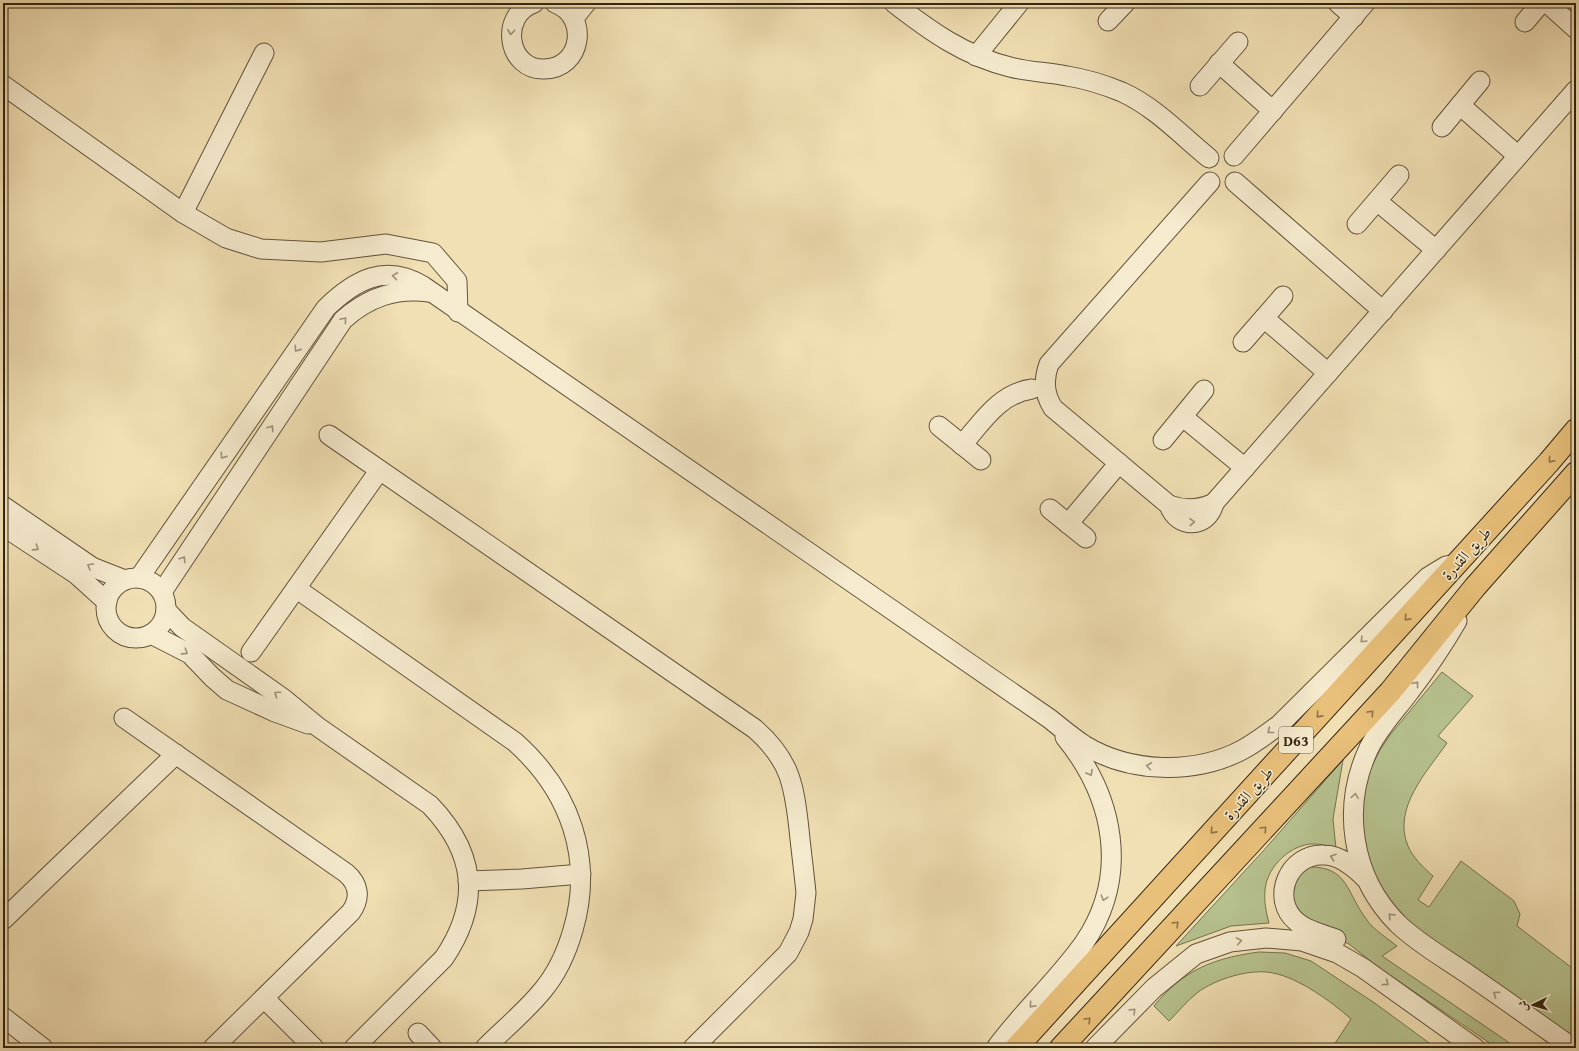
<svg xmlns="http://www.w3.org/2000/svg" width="1579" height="1051" viewBox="0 0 1579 1051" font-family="'Gentium Book Plus',Amiri,serif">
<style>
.green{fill:#b7c38f;stroke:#757450}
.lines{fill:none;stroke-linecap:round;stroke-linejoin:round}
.minor-casing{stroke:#62533a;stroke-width:21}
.major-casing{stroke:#332411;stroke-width:24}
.minor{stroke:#f6ebce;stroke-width:19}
.major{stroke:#e8c07a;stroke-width:22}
.oneway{stroke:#9e9179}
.oneway2{stroke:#8e7246}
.labels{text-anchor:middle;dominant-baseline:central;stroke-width:3;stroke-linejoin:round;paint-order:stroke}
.shield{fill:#f6ebce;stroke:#6e604a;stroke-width:1}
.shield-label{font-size:15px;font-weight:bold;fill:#332411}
.street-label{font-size:16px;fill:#332411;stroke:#f6ebce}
</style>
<rect width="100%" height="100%" fill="#f1e0b4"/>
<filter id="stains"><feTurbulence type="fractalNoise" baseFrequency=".005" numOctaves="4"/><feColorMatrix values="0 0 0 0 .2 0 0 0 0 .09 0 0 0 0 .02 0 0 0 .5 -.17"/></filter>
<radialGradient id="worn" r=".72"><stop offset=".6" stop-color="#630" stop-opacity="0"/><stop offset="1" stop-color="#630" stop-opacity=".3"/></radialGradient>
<g class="green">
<path d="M 1442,672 L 1473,696 L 1438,736 L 1447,743 C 1427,772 1392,808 1408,846 C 1413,858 1424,868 1433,876 L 1418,900 L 1429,907 L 1461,861 L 1514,901 L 1520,914 L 1517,926 L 1576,971 L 1576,1025 L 1570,1035 L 1417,932 L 1383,897 L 1363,849 L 1361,799 L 1368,774 L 1380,750 L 1390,735 Z"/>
<path d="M 1343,760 L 1333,819 L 1336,849 C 1330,846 1322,844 1315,844 C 1292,843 1267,866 1265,890 C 1264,901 1266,912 1269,923 L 1231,926 L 1176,946 L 1264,850 Z"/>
<path d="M 1308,867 C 1349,866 1346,893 1367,920 C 1374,930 1387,938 1397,946 L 1382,956 L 1517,1048 L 1497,1048 L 1378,967 L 1349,944 L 1300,922 L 1288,894 L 1290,882 Z"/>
<path d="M 1259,952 L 1285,953 L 1311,961 L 1376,1004 L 1436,1048 L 1332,1048 L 1351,1019 C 1332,1002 1299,978 1273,973 C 1251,968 1215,979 1197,993 C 1187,1001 1178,1012 1169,1021 L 1154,1006 C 1183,970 1214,958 1259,952 Z"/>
</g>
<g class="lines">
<g class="minor-casing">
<g id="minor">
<path d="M 534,3 C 499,15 507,70 544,69 C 582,69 590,16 555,3"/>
<path d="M 894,3 C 930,31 965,56 1010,67 C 1029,72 1048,72 1067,76 C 1086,79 1105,85 1122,92 C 1155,107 1181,135 1209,158"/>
<path d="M 1338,3 L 1354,17"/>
<path d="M 1547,3 L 1576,29"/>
<path d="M 574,18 L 586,3"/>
<path d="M 1108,21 L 1125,3"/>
<path d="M 1525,22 L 1541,3"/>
<path d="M 976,56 L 1019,3"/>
<path d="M 1219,63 L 1273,111"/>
<path d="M 3,85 L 183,213 L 226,238 L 261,249 L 321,252 L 386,244 L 433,253 L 457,281 L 458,312"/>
<path d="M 1200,86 L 1238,42"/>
<path d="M 1460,105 L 1518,156"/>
<path d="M 1442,127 L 1480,81"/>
<path d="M 1234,156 L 1365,3"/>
<path d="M 1210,182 L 1049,364 C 1043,380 1044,394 1053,408 L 1169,505 C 1185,511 1199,510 1214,503 L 1576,90"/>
<path d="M 1235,182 L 1383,311"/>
<path d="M 1377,201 L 1436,250"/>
<path d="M 183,213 L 264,53"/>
<path d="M 1357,224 L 1399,175"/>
<path d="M 1264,318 L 1328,373"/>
<path d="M 1243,342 L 1283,296"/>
<path d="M 1183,417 L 1245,468"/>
<path d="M 939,426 L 981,460"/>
<path d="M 329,435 L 755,729 C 790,760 794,784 799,829 C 801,850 804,872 806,893 L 803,919 L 799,932 L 788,953 L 693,1048"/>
<path d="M 1163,440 L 1204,390"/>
<path d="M 962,445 C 982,422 1000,393 1032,389"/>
<path d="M 1169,505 C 1177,529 1208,529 1214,503"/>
<path d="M 3,506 L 92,567 L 125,580"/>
<path d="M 1050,509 L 1086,538"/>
<path d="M 1068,524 L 1119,463"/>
<path d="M 3,526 L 76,574 L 107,602"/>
<path d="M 139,578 L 326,308 C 355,280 385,263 423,286 L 1050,719 C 1061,728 1072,737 1084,745 C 1130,773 1194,775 1242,750 C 1255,743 1267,734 1279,725 L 1428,577 L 1446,566 L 1456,564"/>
<circle cx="136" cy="608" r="30"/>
<path d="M 297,589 L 515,742 C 570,791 594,858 573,930 C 567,951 557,973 543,990 C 526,1011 504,1029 485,1048"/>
<path d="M 162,592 L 343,320 C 368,297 395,288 429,292"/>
<path d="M 166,610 L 182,627 L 284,699 L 318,727 L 430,805 C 476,853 481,903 444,958 L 354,1048"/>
<path d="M 1457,621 C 1443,645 1427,669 1410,691 C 1396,710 1380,726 1369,748 C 1341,807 1351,877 1398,924 C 1419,944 1446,959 1469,975 C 1504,999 1539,1024 1573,1048"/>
<path d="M 151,634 L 190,654 L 212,677 L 227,690 L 275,712 L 308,724"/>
<path d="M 251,652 L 379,471"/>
<path d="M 124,718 L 346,873 C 359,884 361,898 351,912 L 213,1048"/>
<path d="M 468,881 L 522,879 L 581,874"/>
<path d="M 3,920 L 176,754"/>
<path d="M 1336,939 C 1323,934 1307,931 1297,922 C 1269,899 1289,853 1324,855 C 1340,855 1354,867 1365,878"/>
<path d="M 264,998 L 314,1048"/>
<path d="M 3,1017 L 43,1048"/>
<path d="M 418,1033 L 432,1048"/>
<path d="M 996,1048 C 1023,1011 1058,980 1084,943 C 1130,875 1114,797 1065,737"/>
<path d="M 1095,1048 L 1154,988 L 1196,954 L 1230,942 L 1266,938 L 1302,941 L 1337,953 L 1363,968 L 1475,1048"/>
</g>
</g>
<g class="major-casing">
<g id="major">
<path d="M 1016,1048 L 1549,462 L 1576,430"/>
<path d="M 1061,1048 L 1390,692 L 1475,587 L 1576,473"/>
</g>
</g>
<use href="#minor" class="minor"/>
<use href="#major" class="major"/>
</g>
<defs><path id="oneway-chevron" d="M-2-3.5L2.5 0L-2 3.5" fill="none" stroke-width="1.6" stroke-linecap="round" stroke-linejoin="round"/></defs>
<g class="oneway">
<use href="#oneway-chevron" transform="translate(511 32) rotate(95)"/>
<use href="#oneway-chevron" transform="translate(395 276) rotate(-172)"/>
<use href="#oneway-chevron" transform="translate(344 320) rotate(-50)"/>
<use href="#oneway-chevron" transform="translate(297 349) rotate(125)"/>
<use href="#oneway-chevron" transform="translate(271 428) rotate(-56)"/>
<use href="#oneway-chevron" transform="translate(223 456) rotate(125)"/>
<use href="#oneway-chevron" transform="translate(1192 522) rotate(-2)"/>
<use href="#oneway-chevron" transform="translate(36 548) rotate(33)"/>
<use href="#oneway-chevron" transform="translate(183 559) rotate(-56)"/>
<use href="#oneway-chevron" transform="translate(90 566) rotate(-149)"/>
<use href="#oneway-chevron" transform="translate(1363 640) rotate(135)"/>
<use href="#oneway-chevron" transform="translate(185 652) rotate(33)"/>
<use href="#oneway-chevron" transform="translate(1416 684) rotate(-52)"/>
<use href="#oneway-chevron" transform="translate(277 694) rotate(-145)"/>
<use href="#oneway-chevron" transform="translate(1270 731) rotate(142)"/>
<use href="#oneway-chevron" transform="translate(1149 766) rotate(-173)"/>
<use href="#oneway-chevron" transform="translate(1090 773) rotate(61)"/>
<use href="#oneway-chevron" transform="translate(1355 796) rotate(-82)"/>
<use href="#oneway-chevron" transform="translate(1333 857) rotate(-162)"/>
<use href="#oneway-chevron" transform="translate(1104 898) rotate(107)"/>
<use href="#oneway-chevron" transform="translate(1391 916) rotate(-133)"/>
<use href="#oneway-chevron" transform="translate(1239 941) rotate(-10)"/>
<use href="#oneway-chevron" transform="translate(1386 983) rotate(36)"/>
<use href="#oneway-chevron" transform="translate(1496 994) rotate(-145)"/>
<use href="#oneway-chevron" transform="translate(1032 1005) rotate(131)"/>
<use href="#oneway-chevron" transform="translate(1133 1011) rotate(-45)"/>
</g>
<g class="oneway2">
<use href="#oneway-chevron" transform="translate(1551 460) rotate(131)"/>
<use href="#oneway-chevron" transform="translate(1407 618) rotate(132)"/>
<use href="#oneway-chevron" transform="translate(1371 713) rotate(-47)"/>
<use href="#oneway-chevron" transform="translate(1319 715) rotate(132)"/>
<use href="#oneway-chevron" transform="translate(1264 829) rotate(-47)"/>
<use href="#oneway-chevron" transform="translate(1213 831) rotate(132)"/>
<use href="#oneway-chevron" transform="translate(1176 924) rotate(-47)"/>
<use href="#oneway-chevron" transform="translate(1088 1020) rotate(-47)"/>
</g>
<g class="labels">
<rect class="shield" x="1279" y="727" width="34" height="26" rx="3"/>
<g class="shield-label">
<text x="1296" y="740">D63</text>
</g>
<g class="street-label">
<text transform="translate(1466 553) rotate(-48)">طريق القدرة</text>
<text transform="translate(1248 793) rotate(-48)">طريق القدرة</text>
</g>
</g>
<rect width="1579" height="1051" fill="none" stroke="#f1e0b4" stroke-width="16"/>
<rect x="4" y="4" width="1571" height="1043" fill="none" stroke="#332411" stroke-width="2"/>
<rect x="8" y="8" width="1563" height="1035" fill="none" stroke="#332411"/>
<g transform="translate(1533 1005) rotate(265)" stroke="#f6ebce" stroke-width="3" paint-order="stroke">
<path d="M0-3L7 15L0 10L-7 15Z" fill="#332411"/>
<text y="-6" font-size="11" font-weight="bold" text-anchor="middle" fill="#332411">ش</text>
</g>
<rect width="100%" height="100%" filter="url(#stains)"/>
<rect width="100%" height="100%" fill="url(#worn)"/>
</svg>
